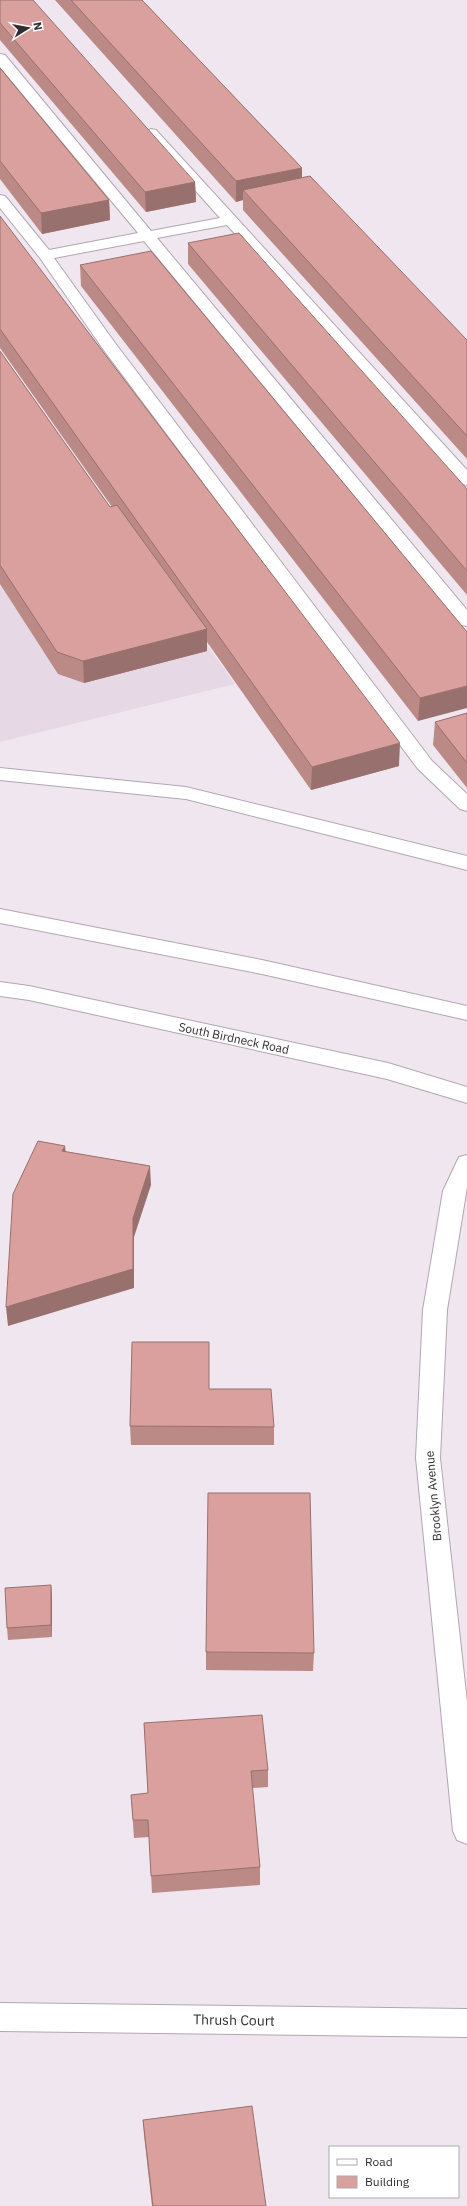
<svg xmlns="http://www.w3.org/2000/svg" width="467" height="2206" viewBox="0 0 467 2206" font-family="'IBM Plex Sans',sans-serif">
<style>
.built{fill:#e7d8e5}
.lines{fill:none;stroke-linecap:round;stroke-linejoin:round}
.service-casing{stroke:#b1a7b0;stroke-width:2}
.minor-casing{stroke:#b1a7b0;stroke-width:2}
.secondary-casing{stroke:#b1a7b0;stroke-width:2}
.service{fill:#fff;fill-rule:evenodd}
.minor{fill:#fff;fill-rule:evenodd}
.secondary{fill:#fff;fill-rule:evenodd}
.wall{fill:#bb8a87}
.shaded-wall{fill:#98706e}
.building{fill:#d9a09d;stroke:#98706e}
.labels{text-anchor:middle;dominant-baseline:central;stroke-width:3;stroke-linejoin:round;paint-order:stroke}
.street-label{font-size:12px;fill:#302c2f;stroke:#fff}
.near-street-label{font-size:14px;fill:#302c2f;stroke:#fff}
</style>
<rect width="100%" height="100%" fill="#f0e6ef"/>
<path class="built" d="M 0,358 L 235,684 L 0,742 Z"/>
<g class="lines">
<g class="service-casing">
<g id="service">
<path d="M 0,54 L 5,55 L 151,231 L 220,218 L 144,133 L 151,129 L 156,130 L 467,470 L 467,485 L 461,484 L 227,225 L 157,238 L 467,610 L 467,626 L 461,625 L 144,241 L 54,258 L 115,343 L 432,761 L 467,794 L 467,811 L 460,809 L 418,769 L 103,349 L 40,258 L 0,208 L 0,195 L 5,196 L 49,250 L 138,233 L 0,67 Z"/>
<path d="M 0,768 L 186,787 L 467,856 L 467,870 L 186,799 L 0,780 Z"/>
</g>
</g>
<g class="minor-casing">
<g id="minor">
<path d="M 467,1155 L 467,1187 L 447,1310 L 440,1458 L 467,1702 L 467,1844 L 457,1840 L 453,1831 L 416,1458 L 423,1310 L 443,1191 L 459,1157 Z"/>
<path d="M 0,2003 L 467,2009 L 467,2037 L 0,2031 Z"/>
</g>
</g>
<g class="secondary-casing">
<g id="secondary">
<path d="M 0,909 L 262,960 L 467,1006 L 467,1020 L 262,974 L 0,923 Z"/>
<path d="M 0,982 L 29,986 L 388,1063 L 467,1087 L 467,1103 L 387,1079 L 29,1000 L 0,996 Z"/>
</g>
</g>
<use href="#service" class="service"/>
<use href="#minor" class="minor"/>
<use href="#secondary" class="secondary"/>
</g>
<g class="wall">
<path d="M 0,0 L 195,182 L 196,202 L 146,212 L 0,40 Z"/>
<path d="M 55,0 L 142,0 L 302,168 L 302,178 L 467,340 L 467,459 L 243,210 L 243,200 L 236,202 Z"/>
<path d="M 0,68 L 109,200 L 110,220 L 42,234 L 0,179 Z"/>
<path d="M 0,216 L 399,766 L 311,790 L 207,642 L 207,651 L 84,683 L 58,674 L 0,584 L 0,351 L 110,507 L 112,507 L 0,348 Z"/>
<path d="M 188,243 L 467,489 L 467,595 L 188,264 Z"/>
<path d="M 80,265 L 467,632 L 418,721 L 81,286 Z"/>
<path d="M 467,713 L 467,788 L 433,745 L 435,722 Z"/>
<path d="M 209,1389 L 274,1427 L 274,1445 L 131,1445 L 130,1426 Z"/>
<path d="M 51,1585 L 52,1597 L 52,1637 L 8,1640 L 7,1628 Z"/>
<path d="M 206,1652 L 314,1653 L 313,1671 L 206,1670 Z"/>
<path d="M 144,1723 L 268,1770 L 268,1787 L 252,1788 L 260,1867 L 260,1885 L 152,1893 L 149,1837 L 134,1838 L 131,1795 L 148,1793 Z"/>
<path d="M 143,2120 L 266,2206 L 152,2206 L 144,2135 Z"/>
</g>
<g class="shaded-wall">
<path d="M 302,168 L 302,188 L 243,190 L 243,200 L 236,202 L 236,181 Z"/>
<path d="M 195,182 L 196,202 L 146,212 L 145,192 Z"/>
<path d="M 109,200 L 110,220 L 42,234 L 41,213 Z"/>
<path d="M 207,629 L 207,651 L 84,683 L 83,661 Z"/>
<path d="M 467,686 L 467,708 L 418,721 L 420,698 Z"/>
<path d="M 400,743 L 399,766 L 311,790 L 312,767 Z"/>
<path d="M 65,1146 L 67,1165 L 62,1151 Z"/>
<path d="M 150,1166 L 151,1185 L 134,1237 L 134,1288 L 8,1326 L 6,1307 Z"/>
<path d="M 51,1585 L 52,1597 L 52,1637 L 51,1625 Z"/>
</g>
<g class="building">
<path d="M 0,0 L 33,0 L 195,182 L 145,192 L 0,23 Z"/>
<path d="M 71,0 L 142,0 L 302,168 L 236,181 Z"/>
<path d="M 0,68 L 109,200 L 41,213 L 0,161 Z"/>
<path d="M 310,176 L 467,340 L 467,436 L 243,190 Z"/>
<path d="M 0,216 L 400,743 L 312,767 L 0,329 Z"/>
<path d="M 239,233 L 467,489 L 467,571 L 188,243 Z"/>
<path d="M 151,251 L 467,632 L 467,686 L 420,698 L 80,265 Z"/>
<path d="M 0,351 L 110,507 L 117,505 L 207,629 L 83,661 L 57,652 L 0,565 Z"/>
<path d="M 467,713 L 467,763 L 435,722 Z"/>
<path d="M 38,1141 L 65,1146 L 62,1151 L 150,1166 L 133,1218 L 133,1269 L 6,1307 L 13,1194 Z"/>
<path d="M 132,1342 L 209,1342 L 209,1389 L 271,1389 L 274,1427 L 130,1426 Z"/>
<path d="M 208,1493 L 310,1493 L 314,1653 L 206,1652 Z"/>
<path d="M 51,1585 L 51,1625 L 7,1628 L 5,1588 Z"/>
<path d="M 262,1715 L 268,1770 L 251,1771 L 260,1867 L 151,1876 L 148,1820 L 133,1820 L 131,1795 L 148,1793 L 144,1723 Z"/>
<path d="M 252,2106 L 266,2206 L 153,2206 L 143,2120 Z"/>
</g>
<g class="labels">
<g class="street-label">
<text transform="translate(234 1038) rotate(12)">South Birdneck Road</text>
<text transform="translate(433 1496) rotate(-95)">Brooklyn Avenue</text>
</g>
<g class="near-street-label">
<text transform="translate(234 2020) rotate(1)">Thrush Court</text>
</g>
</g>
<rect x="329" y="2146" width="130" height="52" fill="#ffffff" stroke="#acabac"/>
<rect x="337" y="2159" width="20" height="6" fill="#ffffff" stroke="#acabac"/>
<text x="365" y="2166" font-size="12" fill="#302c2f">Road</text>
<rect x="337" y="2176" width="20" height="12" fill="#d9a09d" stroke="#acabac"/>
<text x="365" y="2186" font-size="12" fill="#302c2f">Building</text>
<g transform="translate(28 28) rotate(79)" stroke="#ffffff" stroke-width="3" paint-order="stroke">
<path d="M0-3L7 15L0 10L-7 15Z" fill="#302c2f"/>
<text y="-6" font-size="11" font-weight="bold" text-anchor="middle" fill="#302c2f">N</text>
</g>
</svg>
